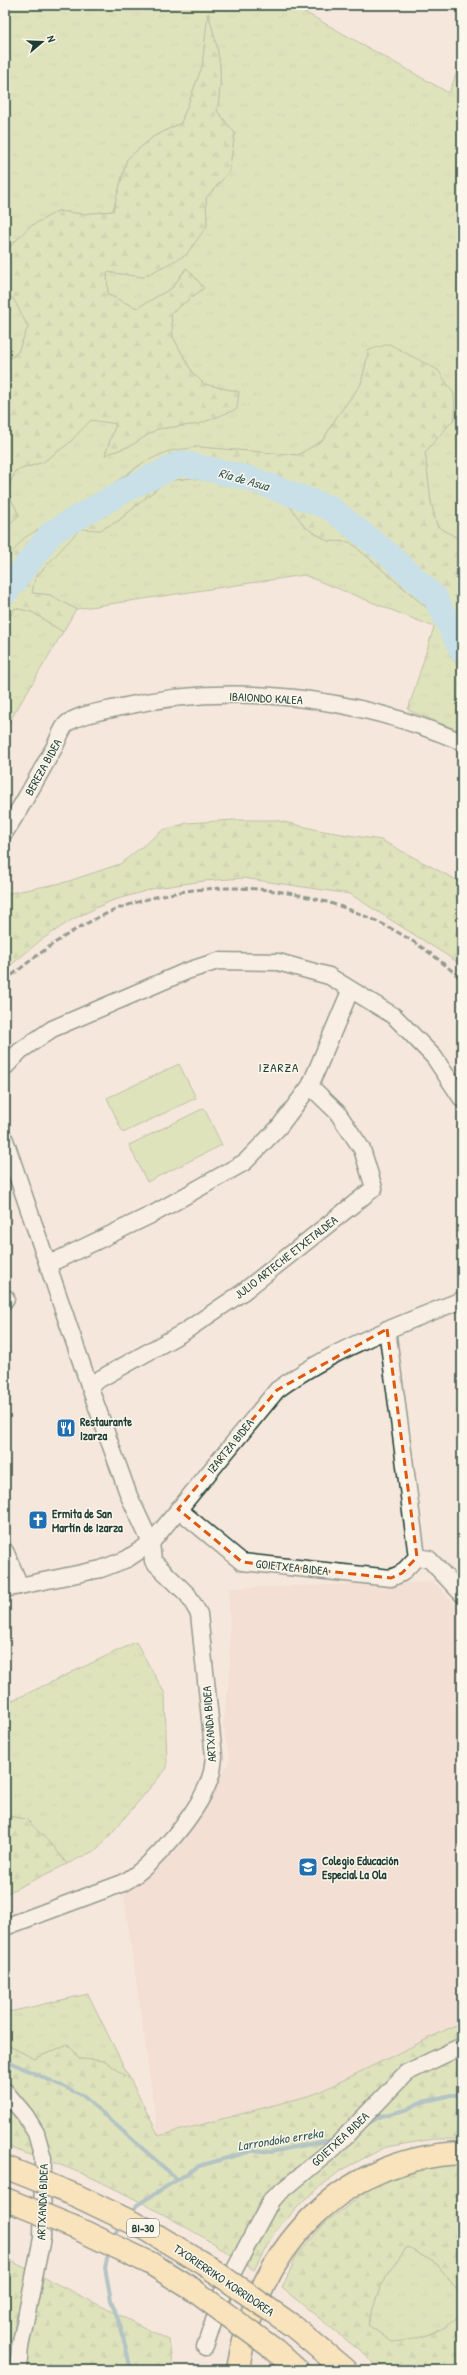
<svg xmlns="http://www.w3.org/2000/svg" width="467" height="2375" viewBox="0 0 467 2375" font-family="'Patrick Hand',sans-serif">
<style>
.built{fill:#f0d4c8}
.grass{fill:url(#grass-tufts);stroke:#718e64}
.forest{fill:url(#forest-firs);stroke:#718e64}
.pitch{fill:#c3de95;stroke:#718e64}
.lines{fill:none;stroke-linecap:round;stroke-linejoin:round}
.stream{stroke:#6599a8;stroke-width:4}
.river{stroke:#93d7f5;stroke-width:25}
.street-casing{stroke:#1f3d34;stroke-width:19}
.highway-casing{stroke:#1f3d34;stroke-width:25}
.street{stroke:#fbf7ec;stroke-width:16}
.highway{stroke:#fcde96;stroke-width:22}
.rail{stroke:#1f3d34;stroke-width:3;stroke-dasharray:6 3;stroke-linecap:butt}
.highway-bridge-casing{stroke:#1f3d34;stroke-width:25;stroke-linecap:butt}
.highway-bridge{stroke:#fcde96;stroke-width:22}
.marked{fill:none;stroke:#de580e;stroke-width:3;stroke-dasharray:8 5;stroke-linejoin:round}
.labels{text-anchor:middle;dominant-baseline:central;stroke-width:3;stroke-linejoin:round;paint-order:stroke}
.shield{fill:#fbf7ec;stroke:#61756b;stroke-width:1}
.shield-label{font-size:11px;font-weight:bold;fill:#1f3d34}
.street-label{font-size:12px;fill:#1f3d34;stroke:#fbf7ec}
.poi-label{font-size:12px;font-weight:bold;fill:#1f3d34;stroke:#fbf7ec;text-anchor:start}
.water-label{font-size:13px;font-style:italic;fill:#365c5b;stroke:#fbf7ec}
.neighbourhood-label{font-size:13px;letter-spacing:1px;fill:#1f3d34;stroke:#fbf7ec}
</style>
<defs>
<pattern id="grass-tufts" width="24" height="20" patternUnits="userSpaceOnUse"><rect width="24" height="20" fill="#c3de95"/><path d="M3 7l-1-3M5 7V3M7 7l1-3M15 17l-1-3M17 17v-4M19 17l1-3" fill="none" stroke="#a7bf81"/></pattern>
<pattern id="forest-firs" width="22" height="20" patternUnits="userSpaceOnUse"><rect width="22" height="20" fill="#c3de95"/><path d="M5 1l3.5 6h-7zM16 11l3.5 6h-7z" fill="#a7bf81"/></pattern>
</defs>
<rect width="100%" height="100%" fill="#f6e7dc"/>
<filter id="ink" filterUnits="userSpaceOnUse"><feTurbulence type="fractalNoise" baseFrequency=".025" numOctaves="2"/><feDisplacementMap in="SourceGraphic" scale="8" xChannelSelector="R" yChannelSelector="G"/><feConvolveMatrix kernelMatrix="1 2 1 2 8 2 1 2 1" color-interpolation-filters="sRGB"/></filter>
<g filter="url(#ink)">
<path class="built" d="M 434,1582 L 462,1612 L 462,2022 L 315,2094 L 158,2136 L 124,1895 L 183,1839 L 230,1760 L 223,1728 L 230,1670 L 229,1588 Z"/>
<g class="grass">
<path d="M 5,5 L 292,5 L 449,93 L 458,69 L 462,72 L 462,541 L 437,526 L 431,502 L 425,452 L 455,418 L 369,350 L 361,384 L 336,418 L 323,440 L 298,455 L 198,447 L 144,462 L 8,557 L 5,561 L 5,528 L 19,515 L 7,491 L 15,471 L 43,462 L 68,444 L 91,419 L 116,424 L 105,455 L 130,446 L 157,429 L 199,424 L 239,392 L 204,384 L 192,372 L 173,337 L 171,313 L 204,288 L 186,268 L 172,288 L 137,308 L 108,295 L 107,272 L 143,277 L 207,226 L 206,198 L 229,172 L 235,133 L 217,111 C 224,72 219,51 208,14 L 202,67 L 181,123 L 153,137 L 127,159 L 113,211 L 83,214 L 58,211 L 29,227 L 5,252 Z"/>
<path d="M 5,296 L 13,297 L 28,327 L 18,352 L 5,362 Z"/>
<path d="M 191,478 L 255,489 L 289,505 L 305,527 L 328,541 L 350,542 L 435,615 L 452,658 L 462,669 L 462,732 L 408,710 L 434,627 L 304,575 L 76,609 L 50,595 L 32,593 L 35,578 L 80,528 L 100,530 L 118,521 L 166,481 Z"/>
<path d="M 15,608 L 32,612 L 63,632 L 5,729 L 5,624 Z"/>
<path d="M 136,1642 L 165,1694 L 167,1768 L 98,1849 L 67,1864 L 54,1847 L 26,1819 L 5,1816 L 5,1704 Z"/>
<path d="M 88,1994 L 130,2079 L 105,2061 L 80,2059 L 68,2044 L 35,2059 L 5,2044 L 5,2013 Z"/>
<path d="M 407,2247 L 437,2264 L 462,2296 L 462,2311 L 454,2323 L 413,2341 L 392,2342 L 368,2325 L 380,2286 Z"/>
</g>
<g class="forest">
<path d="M 208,13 C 219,52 224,70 217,111 L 235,133 L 229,172 L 206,198 L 207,226 L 186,255 L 143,277 L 107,272 L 108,295 L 137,308 L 172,288 L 187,268 L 204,288 L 171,313 L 173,337 L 192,372 L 204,384 L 239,392 L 237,409 L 199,424 L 157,429 L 130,446 L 105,455 L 116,424 L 91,420 L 68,444 L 43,462 L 15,471 L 7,491 L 19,515 L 5,528 L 5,362 L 18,352 L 28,327 L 13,298 L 5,296 L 5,252 L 29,227 L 58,211 L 83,214 L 113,211 L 127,159 L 153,137 L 181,123 L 202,67 Z"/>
<path d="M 389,344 L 438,370 L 454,394 L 455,418 L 425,452 L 431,502 L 437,526 L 462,541 L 462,669 L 452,658 L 435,615 L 412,595 L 350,542 L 328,541 L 305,527 L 289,505 L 255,489 L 191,478 L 166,481 L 118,521 L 100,530 L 80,529 L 35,578 L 32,593 L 50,595 L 76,609 L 63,632 L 32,612 L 15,608 L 5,624 L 5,561 L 24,538 L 113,485 L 144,462 L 169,451 L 198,447 L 298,455 L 323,440 L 336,418 L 361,384 L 369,350 Z"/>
<path d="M 233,820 L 275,820 L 323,831 L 381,840 L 462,883 L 462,965 L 350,894 L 243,878 L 204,881 L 156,888 L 111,901 L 73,919 L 41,940 L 5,970 L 5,894 L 66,882 L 120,864 L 163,830 L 187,823 Z"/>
<path d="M 5,1816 L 26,1819 L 54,1847 L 67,1864 L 5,1894 Z"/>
<path d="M 462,2022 L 462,2139 L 434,2139 L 386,2147 L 341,2170 L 305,2199 L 274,2233 L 254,2270 C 201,2234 146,2203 88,2176 C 61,2164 32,2156 5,2146 L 5,2044 L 35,2059 L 68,2044 L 80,2059 L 105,2061 L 130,2079 L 159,2136 L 315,2094 Z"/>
<path d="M 441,2164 L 462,2164 L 462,2296 L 437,2264 L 407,2247 L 380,2286 L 368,2325 L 392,2342 C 417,2340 447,2332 462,2311 L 462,2370 L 381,2368 L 282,2288 L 296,2257 L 326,2222 L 367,2191 L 404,2170 Z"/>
<path d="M 5,2258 L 169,2340 L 173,2370 L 5,2370 Z"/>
</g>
<g class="pitch">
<path d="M 179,1064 L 196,1098 L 123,1133 L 107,1098 Z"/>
<path d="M 204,1108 L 222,1145 L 147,1182 L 129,1145 Z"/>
</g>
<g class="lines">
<g class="stream">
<path d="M 5,2060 L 82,2095 L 177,2179"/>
<path d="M 364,2126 L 381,2116 L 406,2110 L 419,2103 L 451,2095 L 462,2095"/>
<path d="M 131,2214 L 137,2205 L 199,2166 L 255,2150 L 270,2152 L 336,2139"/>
<path d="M 113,2238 L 123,2224"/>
<path d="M 109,2251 L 105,2268 L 111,2300 L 121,2328 L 131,2370"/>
</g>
<path class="river" d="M 5,593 L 52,532 L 131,487 L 181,463 L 248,478 L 330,508 L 387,553 L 435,597 L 462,651"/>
<g class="street-casing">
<g id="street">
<path d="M 5,832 C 23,805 38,776 54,748 C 58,741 62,726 69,722 C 84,713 105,711 121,707 C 235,681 356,697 462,742"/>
<path d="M 5,1067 L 20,1051 L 52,1029 L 187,971 L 218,961 L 278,962 L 329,976 L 394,1016 L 434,1057 L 462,1099"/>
<path d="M 5,1140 L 89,1385 L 129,1496 L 151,1543 L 153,1561 L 188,1595 L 199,1614 L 214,1757 C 213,1763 213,1770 211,1775 C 202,1809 153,1866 123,1883 L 5,1927"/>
<path d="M 49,1264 L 155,1213 L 245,1162 L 279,1127 L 310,1086 L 350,991"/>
<path d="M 5,1300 L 6,1298"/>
<path d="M 89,1385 L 184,1332 L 243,1292 L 374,1188 L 362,1149 L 337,1112 L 310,1086"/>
<path d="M 178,1509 L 242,1562 L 391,1578 L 402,1573 L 417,1557 L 387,1329"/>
<path d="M 5,1551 L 20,1586"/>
<path d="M 417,1557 L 429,1559 L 462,1594"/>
<path d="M 5,1589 L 101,1569 L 127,1559 L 151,1543 L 277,1390 C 331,1350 400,1324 462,1300"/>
<path d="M 5,2091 L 25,2115 L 36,2133 L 43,2158 L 42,2238 L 20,2347 L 18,2370"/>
<path d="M 205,2347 L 226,2285 L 272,2199 L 335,2147 L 406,2073 L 462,2046"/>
</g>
</g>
<g class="highway-casing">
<g id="highway">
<path d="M 77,2196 L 146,2229 L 207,2266"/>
<path d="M 76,2228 L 150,2263 L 192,2289"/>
<path d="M 293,2326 L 345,2370"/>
<path d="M 275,2350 L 297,2370"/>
<path d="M 238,2370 C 255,2252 339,2158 462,2153"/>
</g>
</g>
<use href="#street" class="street"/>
<use href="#highway" class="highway"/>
<path class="rail" d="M 5,981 C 34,957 63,935 97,918 C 217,860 367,889 462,980"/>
<g class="highway-bridge-casing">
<g id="highway-bridge">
<path d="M 5,2167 L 77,2196"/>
<path d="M 5,2199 L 76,2228"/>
<path d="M 207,2266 L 293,2326"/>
<path d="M 192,2289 L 275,2350"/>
</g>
</g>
<use href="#highway-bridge" class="highway-bridge"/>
</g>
</g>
<path d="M0 0H467V2375H0ZM 387,1329 L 417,1557 L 402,1573 L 391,1578 L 242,1562 L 178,1509 L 277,1390 Z" fill="#f6e7dc" fill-opacity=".55" fill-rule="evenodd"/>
<path class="marked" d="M 387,1329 L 417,1557 L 402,1573 L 391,1578 L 242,1562 L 178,1509 L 277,1390 Z"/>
<defs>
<g id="restaurant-square" transform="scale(1)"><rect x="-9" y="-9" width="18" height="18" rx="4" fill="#1f6fb2" stroke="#fbf7ec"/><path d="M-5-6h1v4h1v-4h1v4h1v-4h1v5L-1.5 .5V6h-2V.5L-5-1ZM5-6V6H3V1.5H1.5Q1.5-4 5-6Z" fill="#fff"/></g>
<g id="church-square" transform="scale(1)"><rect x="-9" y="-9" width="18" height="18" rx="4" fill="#1f6fb2" stroke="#fbf7ec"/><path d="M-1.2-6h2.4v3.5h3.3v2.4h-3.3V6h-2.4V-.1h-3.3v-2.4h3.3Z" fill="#fff"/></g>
<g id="school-square" transform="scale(1)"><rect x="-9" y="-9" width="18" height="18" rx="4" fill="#1f6fb2" stroke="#fbf7ec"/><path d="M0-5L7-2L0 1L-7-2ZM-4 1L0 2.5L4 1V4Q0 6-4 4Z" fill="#fff"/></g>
</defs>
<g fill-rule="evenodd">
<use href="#restaurant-square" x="66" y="1428"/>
<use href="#church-square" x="38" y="1520"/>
<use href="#school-square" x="308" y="1867"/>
</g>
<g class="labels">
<rect class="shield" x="127" y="2219" width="32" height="18" rx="3"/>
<g class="shield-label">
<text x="143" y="2228">BI-30</text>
</g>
<g class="street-label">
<text transform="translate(266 698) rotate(3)">IBAIONDO KALEA</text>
<text transform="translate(43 767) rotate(-61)">BEREZA BIDEA</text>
<text transform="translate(286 1257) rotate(-38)">JULIO ARTECHE ETXETALDEA</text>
<text transform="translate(230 1446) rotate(-51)">IZARTZA BIDEA</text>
<text transform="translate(292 1567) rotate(6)">GOIETXEA BIDEA</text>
<text transform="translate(209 1724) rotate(-94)">ARTXANDA BIDEA</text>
<text transform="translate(340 2139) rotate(-43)">GOIETXEA BIDEA</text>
<text transform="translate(42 2202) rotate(-88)">ARTXANDA BIDEA</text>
<text transform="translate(224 2280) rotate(34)">TXORIERRIKO KORRIDOREA</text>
</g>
<g class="poi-label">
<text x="80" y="1421">Restaurante<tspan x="80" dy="14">Izarza</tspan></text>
<text x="52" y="1513">Ermita de San<tspan x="52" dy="14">Martín de Izarza</tspan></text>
<text x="322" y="1860">Colegio Educación<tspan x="322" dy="14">Especial La Ola</tspan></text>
</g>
<g class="water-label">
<text transform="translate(244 479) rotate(16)">Ría de Asua</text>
<text transform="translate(280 2139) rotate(-9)">Larrondoko erreka</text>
</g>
<g class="neighbourhood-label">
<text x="279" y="1067">IZARZA</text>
</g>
</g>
<rect width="467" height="2375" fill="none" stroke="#fbf7ec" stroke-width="20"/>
<rect x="10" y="10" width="447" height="2355" fill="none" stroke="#1f3d34" stroke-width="1.5" filter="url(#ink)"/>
<g transform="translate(42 42) rotate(71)" stroke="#fbf7ec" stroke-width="3" paint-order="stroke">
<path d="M0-3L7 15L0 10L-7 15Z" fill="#1f3d34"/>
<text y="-6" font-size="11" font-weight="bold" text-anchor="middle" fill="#1f3d34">N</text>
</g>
</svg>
